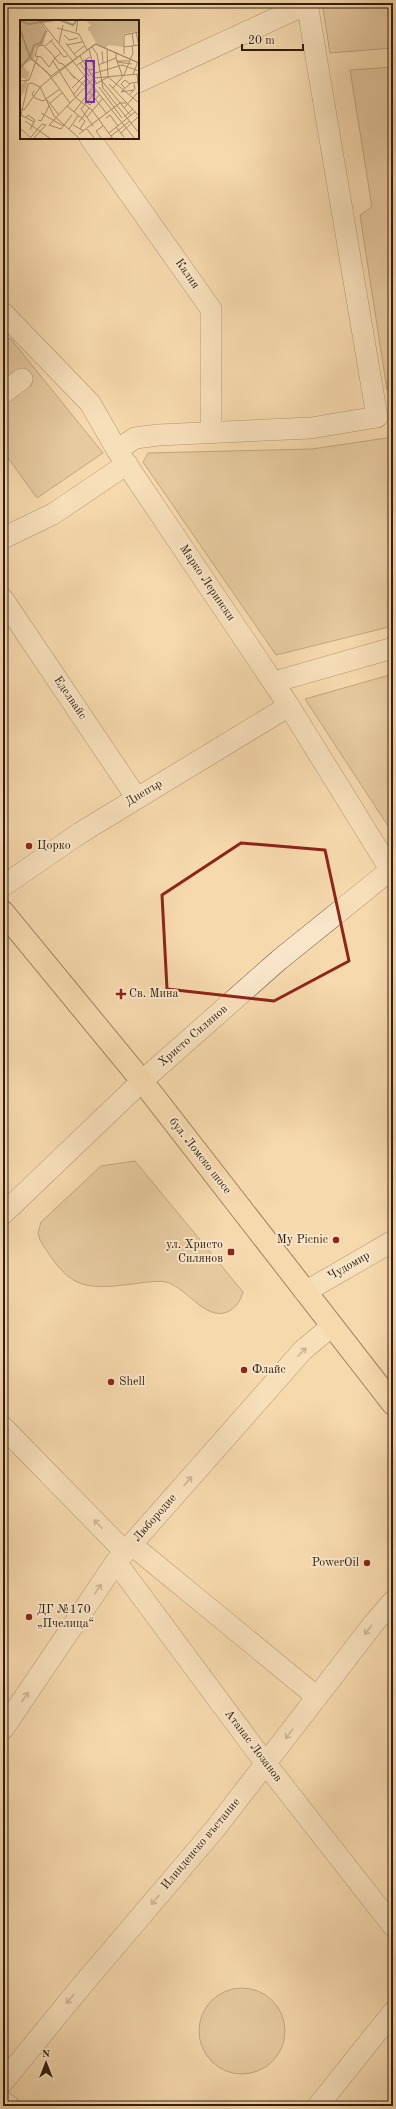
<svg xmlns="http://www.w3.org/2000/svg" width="396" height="2109" viewBox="0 0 396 2109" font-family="'Old Standard TT',serif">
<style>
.green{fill:#d4b991;stroke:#826a4c}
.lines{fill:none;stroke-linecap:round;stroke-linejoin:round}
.minor-casing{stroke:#614b31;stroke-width:22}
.major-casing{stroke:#2f1c08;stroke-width:24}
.minor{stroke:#f9e6ca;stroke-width:21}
.major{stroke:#f6d9ad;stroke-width:22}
.oneway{stroke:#9e8b73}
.marked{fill:none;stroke:#8f2418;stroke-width:3;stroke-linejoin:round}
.poi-dot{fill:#8f2418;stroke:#f9e6ca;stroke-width:1.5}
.labels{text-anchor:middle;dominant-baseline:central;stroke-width:4;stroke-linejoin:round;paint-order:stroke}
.street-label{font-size:12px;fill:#2f1c08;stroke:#f9e6ca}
.poi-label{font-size:12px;fill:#2f1c08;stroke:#f9e6ca;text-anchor:start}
.inset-river{fill:none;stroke:#b29975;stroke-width:2}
.inset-road{fill:none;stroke:#a68d6b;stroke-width:1}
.view{fill:#7b2cbf;fill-opacity:0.15;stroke:#7b2cbf;stroke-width:2}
.inset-edge{fill:none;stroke:#2f1c08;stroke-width:2}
</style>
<rect width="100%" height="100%" fill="#f6d9ad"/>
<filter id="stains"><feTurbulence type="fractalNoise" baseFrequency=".005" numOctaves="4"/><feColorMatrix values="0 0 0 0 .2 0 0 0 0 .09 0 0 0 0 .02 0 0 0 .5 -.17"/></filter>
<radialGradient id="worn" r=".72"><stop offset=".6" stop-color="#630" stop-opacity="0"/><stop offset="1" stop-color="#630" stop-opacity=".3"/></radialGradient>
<g class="green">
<path d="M 322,3 L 393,3 L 393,48 L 330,53 Z"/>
<path d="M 393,67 L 393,389 L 387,390 L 360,215 L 372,207 L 350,70 Z"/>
<path d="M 10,338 L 103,453 L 37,498 L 3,451 L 3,343 Z"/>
<path d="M 393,437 L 393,626 L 276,655 L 143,462 L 148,453 L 312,449 Z"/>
<path d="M 393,674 L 393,824 L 388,826 L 305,699 Z"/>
<path d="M 135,1161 L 243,1292 C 241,1299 238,1305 231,1310 C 208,1325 188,1288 166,1282 C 155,1280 143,1283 132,1284 C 80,1291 68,1286 40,1240 L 38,1233 L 41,1222 L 101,1166 Z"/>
<circle cx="242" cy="2031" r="43"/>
</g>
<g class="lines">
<g class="minor-casing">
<g id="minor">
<path d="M 138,82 L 307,4"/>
<path d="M 90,138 L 211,309 L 211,433"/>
<path d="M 3,313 L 90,403 L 117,450 L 289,706 L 393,874"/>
<path d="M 3,393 L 22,379"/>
<path d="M 117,450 L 135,438 L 158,435 L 311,428 L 377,417 L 307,3"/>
<path d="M 3,538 L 53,514 L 127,464"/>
<path d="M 3,599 L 136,797"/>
<path d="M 274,682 L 393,648"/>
<path d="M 3,886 L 80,833 L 289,706"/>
<path d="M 3,1214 L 142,1081 L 279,960 L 393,868"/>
<path d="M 305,1292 L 393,1241"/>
<path d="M 3,1427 L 125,1552"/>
<path d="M 132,1545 L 317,1697"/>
<path d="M 116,1562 L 266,1764 L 393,1926"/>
<path d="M 3,1729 L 116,1562 L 303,1350 L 332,1326"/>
<path d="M 3,2082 L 79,1989 L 215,1829 L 374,1623 L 393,1601"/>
<path d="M 3,2102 L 9,2106"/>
<path d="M 318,2106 L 393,2012"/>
</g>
</g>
<g class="major-casing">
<path id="major" d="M 3,912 L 142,1081 L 393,1404"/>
</g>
<use href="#minor" class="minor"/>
<use href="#major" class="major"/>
</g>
<defs><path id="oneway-shaft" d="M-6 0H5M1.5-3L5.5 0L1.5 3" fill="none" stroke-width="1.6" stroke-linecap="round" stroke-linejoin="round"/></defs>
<g class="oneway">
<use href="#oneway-shaft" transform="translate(302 1352) rotate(-46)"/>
<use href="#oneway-shaft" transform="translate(188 1481) rotate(-49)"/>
<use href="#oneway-shaft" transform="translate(98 1524) rotate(-134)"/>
<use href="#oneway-shaft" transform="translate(98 1589) rotate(-56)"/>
<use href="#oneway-shaft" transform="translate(368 1630) rotate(128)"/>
<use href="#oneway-shaft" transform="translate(25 1697) rotate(-56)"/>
<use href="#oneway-shaft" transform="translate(289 1734) rotate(127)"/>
<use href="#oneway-shaft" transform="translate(155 1900) rotate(131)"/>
<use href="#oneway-shaft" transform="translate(70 1999) rotate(130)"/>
</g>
<path d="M0 0H396V2109H0ZM 241,843 L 325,850 L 349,961 L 274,1001 L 167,989 L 162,895 Z" fill="#f6d9ad" fill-opacity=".55" fill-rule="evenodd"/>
<path class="marked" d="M 241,843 L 325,850 L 349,961 L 274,1001 L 167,989 L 162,895 Z"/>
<g class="poi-dot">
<circle cx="29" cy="846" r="4"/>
<path d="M119 988h4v4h4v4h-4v4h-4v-4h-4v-4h4z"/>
<circle cx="336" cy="1240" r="4"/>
<rect x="227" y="1248" width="8" height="8" rx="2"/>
<circle cx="244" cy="1370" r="4"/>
<circle cx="111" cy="1382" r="4"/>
<circle cx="367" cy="1563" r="4"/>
<circle cx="29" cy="1617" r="4"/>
</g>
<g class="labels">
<g class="street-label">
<text transform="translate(187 274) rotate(55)">Калия</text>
<text transform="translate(207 583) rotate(56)">Марко Лерински</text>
<text transform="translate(70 698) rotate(56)">Еделвайс</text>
<text transform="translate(144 793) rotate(-31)">Днепър</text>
<text transform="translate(193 1036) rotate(-41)">Христо Силянов</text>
<text transform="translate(200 1156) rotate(52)">бул. Ломско шосе</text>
<text transform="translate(349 1266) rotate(-30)">Чудомир</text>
<text transform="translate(155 1518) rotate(-49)">Любородие</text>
<text transform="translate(253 1746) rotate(53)">Атанас Лозанов</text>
<text transform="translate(201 1844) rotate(-50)">Илинденско въстание</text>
</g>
<g class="poi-label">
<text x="37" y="846">Цорко</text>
<text x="129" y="994">Св. Мина</text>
<text x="328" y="1240" text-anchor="end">My Picnic</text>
<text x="223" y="1245" text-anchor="end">ул. Христо<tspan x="223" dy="14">Силянов</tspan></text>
<text x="252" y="1370">Флайс</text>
<text x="119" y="1382">Shell</text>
<text x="359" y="1563" text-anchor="end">PowerOil</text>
<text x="37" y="1610">ДГ №170<tspan x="37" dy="14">„Пчелица“</tspan></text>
</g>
</g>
<g transform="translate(20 20)">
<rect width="119" height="119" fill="#f6d9ad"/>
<path d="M 0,0 L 17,0 L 26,13 L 23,25 L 15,28 L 14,39 L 3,45 L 8,52 L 10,50 L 5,71 L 0,78 L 0,65 L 7,59 L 0,58 ZM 66,0 L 119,0 L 119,11 L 103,14 L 104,27 L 88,25 L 85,29 L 76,23 L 70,11 L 68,11 L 68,7 L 71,6 Z" fill="#d4b991"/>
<path class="inset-river" d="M 40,0 L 53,5 L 57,0M 0,1 L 9,4 L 35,0M 10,37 L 14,25 L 21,23 L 26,11M 0,48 L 9,38"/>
<path class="inset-road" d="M 18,0 L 27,12M 20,0 L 115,119M 0,8 L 10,37 L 31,56 L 76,24 L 119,43M 37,8 L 59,14 L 67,30M 0,10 L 10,38 L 27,52 L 50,83M 56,12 L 58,0M 116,12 L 119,26M 112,13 L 114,26M 44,15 L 49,20 L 58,18M 31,21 L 44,37 L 47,36M 39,23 L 43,5M 46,23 L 57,38M 75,24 L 119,43M 47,25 L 62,22M 24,27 L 33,19M 72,27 L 77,34 L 83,68 L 119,113M 104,27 L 119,25M 69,29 L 74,49 L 69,50M 87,30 L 88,57 L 119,83M 82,31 L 83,43M 96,32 L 96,38 L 102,55M 41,33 L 36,37 L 35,38 L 29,47 L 21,37 L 15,36 L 18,26 L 23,25 L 31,33 L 39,43 L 43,44 L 55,59M 54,34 L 64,26M 104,34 L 104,15 L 119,12M 60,36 L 77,64M 33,41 L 56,78 L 72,90 L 93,119M 96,41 L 109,41M 97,42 L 112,44M 60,43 L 69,56M 57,45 L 70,37M 78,45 L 96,38M 50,53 L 65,66M 72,54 L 102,45 L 119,51M 113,54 L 118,42M 117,54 L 119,72M 104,55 L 113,33 L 112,26M 0,61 L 9,60 L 18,36M 82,61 L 111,96M 89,64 L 119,96M 72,66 L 88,57M 79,67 L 102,98M 52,68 L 64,56M 93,68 L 104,55M 105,68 L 101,64 L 105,60 L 110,64M 114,70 L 101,72 L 111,63 L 119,62M 14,71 L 12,74 L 15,78 L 23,81 L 40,69M 69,71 L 87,94M 54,74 L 66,59M 110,74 L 115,69 L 114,64M 27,80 L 39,95M 66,82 L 70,85 L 79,75M 30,83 L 42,73M 47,86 L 65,101 L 60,109M 104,88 L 119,71M 0,89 L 4,90 L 21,66 L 75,24M 54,92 L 73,67M 21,93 L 43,106M 1,95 L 14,102M 52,95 L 41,109 L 29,105 L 74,58 L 119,54M 67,97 L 83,78M 104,97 L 113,89M 6,98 L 8,95 L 15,100 L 10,110M 86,98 L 90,95 L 98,106M 0,99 L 8,64 L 12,63 L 20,67 L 34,96 L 60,119M 18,100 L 21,101 L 29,86M 5,101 L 31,119M 59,102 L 69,88M 53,105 L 64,111M 73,106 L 61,89 L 76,71M 96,107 L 104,117M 0,108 L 12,119M 49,109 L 58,96M 67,109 L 75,119 L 93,118M 89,113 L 115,92M 101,113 L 119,96M 59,114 L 100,83 L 106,83M 91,116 L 110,101M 11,117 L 22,104 L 26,105 L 13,119M 82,119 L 76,111 L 83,106"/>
<path class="view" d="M 66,41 L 74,41 L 74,82 L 66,82 Z"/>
<rect width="119" height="119" class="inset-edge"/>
</g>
<rect width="396" height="2109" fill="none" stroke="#f6d9ad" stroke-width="16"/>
<rect x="4" y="4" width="388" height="2101" fill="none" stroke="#2f1c08" stroke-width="2"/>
<rect x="8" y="8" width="380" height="2093" fill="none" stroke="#2f1c08"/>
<g transform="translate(46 2063)" stroke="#f9e6ca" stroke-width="3" paint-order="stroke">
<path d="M0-3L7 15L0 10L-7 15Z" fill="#2f1c08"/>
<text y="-6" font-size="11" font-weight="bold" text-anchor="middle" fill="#2f1c08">N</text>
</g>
<path d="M242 44v6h61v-6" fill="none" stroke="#2f1c08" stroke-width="2"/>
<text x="248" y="44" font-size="12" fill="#2f1c08" stroke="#f9e6ca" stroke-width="3" paint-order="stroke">20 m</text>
<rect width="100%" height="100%" filter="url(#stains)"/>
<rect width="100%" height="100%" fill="url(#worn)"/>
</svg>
